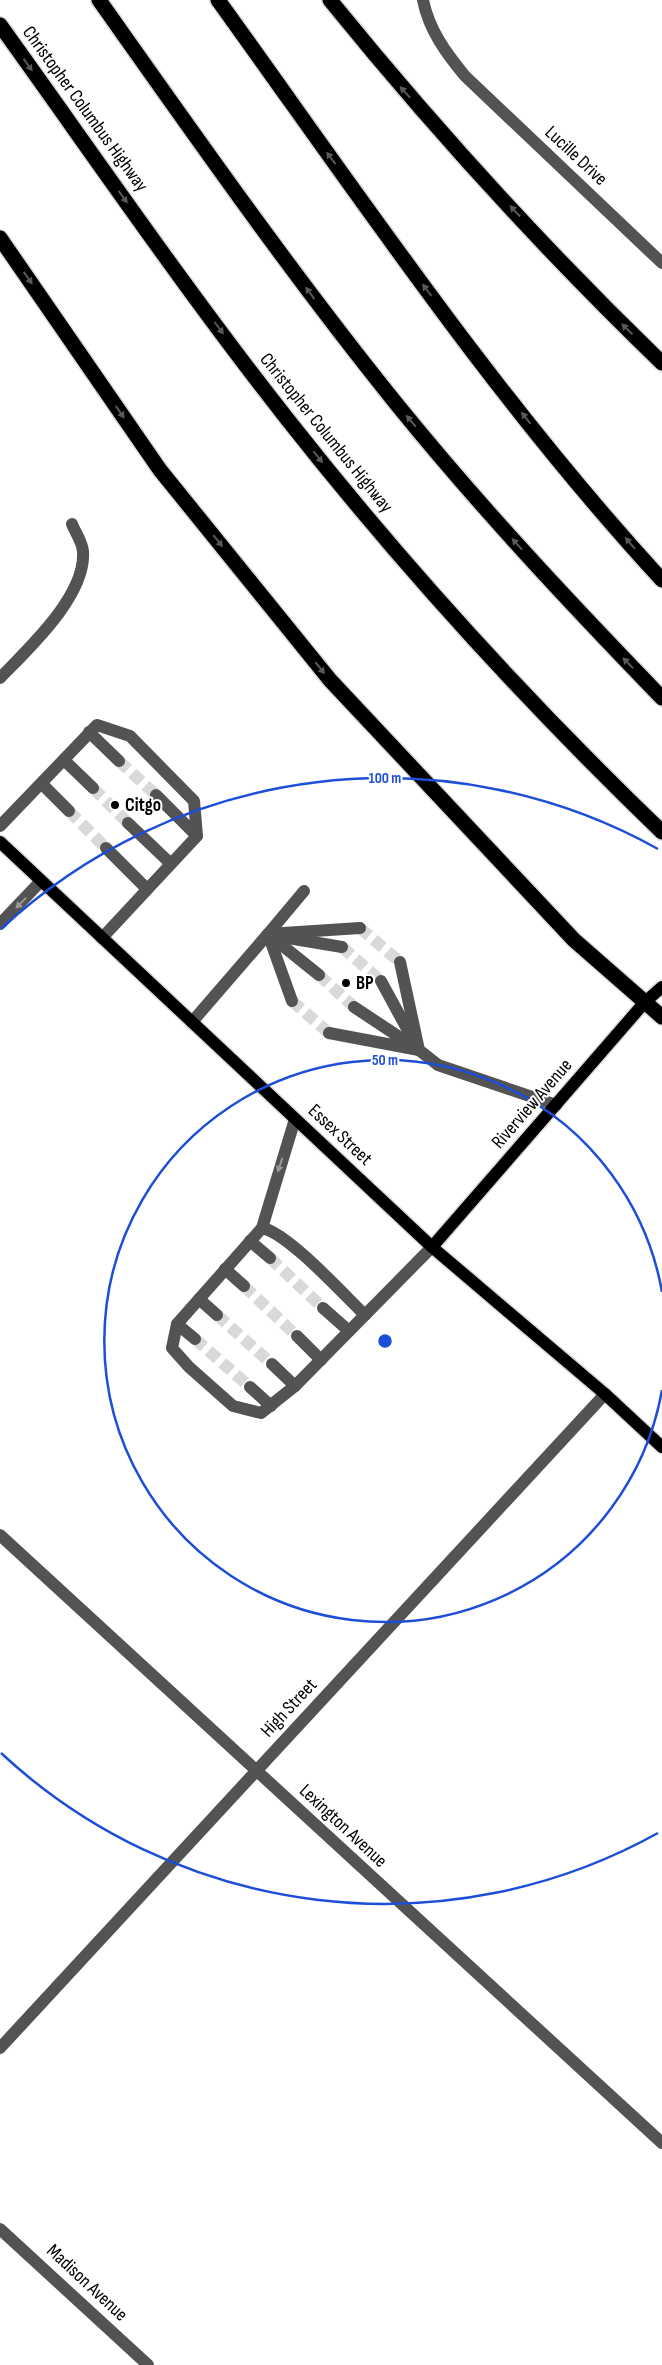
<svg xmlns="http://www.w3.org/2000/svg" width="662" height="2365" viewBox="0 0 662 2365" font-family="'Sofia Sans Condensed',sans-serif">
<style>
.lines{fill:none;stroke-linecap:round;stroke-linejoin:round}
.minor-tunnel{stroke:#d9d9d9;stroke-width:12;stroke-dasharray:12 6;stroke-linecap:butt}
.major-casing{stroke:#dbdbdb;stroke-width:15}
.highway-casing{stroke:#dbdbdb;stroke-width:18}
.minor{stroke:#535353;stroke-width:12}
.major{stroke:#000;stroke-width:12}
.highway{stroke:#000;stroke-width:15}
.oneway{fill:#595959}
.oneway2{fill:#989898}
.ring{fill:none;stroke:#1d4ed8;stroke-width:2.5}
.poi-dot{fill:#000;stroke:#fff;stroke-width:2}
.labels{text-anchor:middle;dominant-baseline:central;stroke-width:4;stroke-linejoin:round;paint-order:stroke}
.street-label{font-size:19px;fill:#000;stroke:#fff}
.poi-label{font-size:19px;font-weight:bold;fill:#000;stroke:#fff;text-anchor:start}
.centre{fill:#1d4ed8;stroke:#fff;stroke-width:2.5}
.ring-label{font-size:15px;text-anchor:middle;font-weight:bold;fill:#1d4ed8;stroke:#fff;stroke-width:4;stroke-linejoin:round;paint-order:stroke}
</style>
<rect width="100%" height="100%" fill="#fff"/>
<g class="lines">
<g class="minor-tunnel">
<path d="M 119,761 L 156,795"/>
<path d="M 93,788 L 128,823"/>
<path d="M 69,811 L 106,848"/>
<path d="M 360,928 L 400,962"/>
<path d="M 342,947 L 381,981"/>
<path d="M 319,975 L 354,1007"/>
<path d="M 292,1001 L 329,1033"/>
<path d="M 270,1258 L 323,1308"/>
<path d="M 244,1286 L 297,1336"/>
<path d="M 217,1315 L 272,1364"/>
<path d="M 195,1339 L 250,1387"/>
</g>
<g class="major-casing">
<g id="major">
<path d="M 0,842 L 432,1247 L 605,1394 L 662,1447"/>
<path d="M 432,1247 L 645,1002 L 662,987"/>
</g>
</g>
<g class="highway-casing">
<g id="highway">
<path d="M 99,0 C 196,137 293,276 399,407 C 481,508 571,604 662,698"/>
<path d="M 218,0 C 360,197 497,401 662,580"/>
<path d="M 330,0 C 433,127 544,249 662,363"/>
<path d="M 0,25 C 95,157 187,292 288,420 C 403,566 528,703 662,832"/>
<path d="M 0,238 L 160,470 L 330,680 L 574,940 L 662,1017"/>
</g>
</g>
<g class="minor">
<path d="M 423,0 C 429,30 446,53 465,76 L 662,263"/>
<path d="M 0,678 C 28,649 86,596 83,552 C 83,543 75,532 72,524"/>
<path d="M 89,732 L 119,761"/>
<path d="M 64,760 L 93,788"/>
<path d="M 42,784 L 69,811"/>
<path d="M 156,795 L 197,836"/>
<path d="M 128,823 L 170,863"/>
<path d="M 0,826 L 97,725 L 130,736 L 194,801 L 197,836 L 102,938"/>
<path d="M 106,848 L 147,889"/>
<path d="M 0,924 L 41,881"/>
<path d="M 268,934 L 292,1001"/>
<path d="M 268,934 L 319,975"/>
<path d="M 268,934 L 304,891"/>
<path d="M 288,938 L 342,947"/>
<path d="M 400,962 L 419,1050 L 438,1065 L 556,1105"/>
<path d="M 381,981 L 412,1038"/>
<path d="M 192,1022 L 268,934 L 360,928"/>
<path d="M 329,1033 L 419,1050 L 354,1007"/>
<path d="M 295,1119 L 262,1228 L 177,1324 L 172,1348 L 189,1367 L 233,1406 L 261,1413 L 295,1386 L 432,1247"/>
<path d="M 262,1228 C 288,1233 343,1294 365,1315"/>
<path d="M 250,1241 L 270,1258"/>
<path d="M 225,1269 L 244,1286"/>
<path d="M 199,1299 L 217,1315"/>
<path d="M 323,1308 L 349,1331"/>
<path d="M 177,1324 L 195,1339"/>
<path d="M 297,1336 L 321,1360"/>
<path d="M 272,1364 L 295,1386"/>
<path d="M 250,1387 L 271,1406"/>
<path d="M 0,1535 L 662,2143"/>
<path d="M 0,2048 L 605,1394"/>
<path d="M 0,2229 L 148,2365"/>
</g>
<use href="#major" class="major"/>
<use href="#highway" class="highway"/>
</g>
<defs><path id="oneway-solid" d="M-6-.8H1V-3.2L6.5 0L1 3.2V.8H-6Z" transform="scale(1.25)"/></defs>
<g class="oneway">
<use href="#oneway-solid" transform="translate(28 65) rotate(54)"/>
<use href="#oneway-solid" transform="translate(405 92) rotate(-132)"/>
<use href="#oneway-solid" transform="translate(331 158) rotate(-126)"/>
<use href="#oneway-solid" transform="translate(123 197) rotate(54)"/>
<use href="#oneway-solid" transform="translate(515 211) rotate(-133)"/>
<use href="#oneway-solid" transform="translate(28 278) rotate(55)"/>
<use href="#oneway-solid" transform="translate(427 290) rotate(-127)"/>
<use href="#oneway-solid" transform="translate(310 293) rotate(-126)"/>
<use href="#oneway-solid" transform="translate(219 328) rotate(53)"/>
<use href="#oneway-solid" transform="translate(627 329) rotate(-136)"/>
<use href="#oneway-solid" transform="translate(120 412) rotate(55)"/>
<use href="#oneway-solid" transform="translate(526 418) rotate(-128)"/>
<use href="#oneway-solid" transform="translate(411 421) rotate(-130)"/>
<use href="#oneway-solid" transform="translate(318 457) rotate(51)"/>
<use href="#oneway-solid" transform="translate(218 541) rotate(51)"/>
<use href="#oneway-solid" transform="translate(630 543) rotate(-130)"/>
<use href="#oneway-solid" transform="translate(517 544) rotate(-132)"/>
<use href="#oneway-solid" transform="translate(628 663) rotate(-134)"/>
<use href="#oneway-solid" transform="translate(320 668) rotate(51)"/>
</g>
<g class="oneway2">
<use href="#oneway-solid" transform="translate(21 903) rotate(134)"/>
<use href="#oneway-solid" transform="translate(280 1165) rotate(108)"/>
</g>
<g class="ring">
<path d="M662 1390A281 281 0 1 1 662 1292"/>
<path d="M658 1833A563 563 0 0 1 1 1753M1 929A563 563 0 0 1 658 849"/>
</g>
<g class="poi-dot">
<circle cx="115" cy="805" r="5"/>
<circle cx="346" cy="983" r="5"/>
</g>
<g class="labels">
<g class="street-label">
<text transform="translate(85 109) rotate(54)">Christopher Columbus Highway</text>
<text transform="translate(576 156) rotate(43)">Lucille Drive</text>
<text transform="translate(326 433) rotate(51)">Christopher Columbus Highway</text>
<text transform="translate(532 1104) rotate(-49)">Riverview Avenue</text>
<text transform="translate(340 1135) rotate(43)">Essex Street</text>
<text transform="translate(289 1708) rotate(-47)">High Street</text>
<text transform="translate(343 1826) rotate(43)">Lexington Avenue</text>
<text transform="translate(87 2283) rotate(43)">Madison Avenue</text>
</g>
<g class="poi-label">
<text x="125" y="805">Citgo</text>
<text x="356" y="983">BP</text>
</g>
</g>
<circle cx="385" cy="1341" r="8" class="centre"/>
<g class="ring-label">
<text x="385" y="783">100 m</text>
<text x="385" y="1065">50 m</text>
</g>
</svg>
